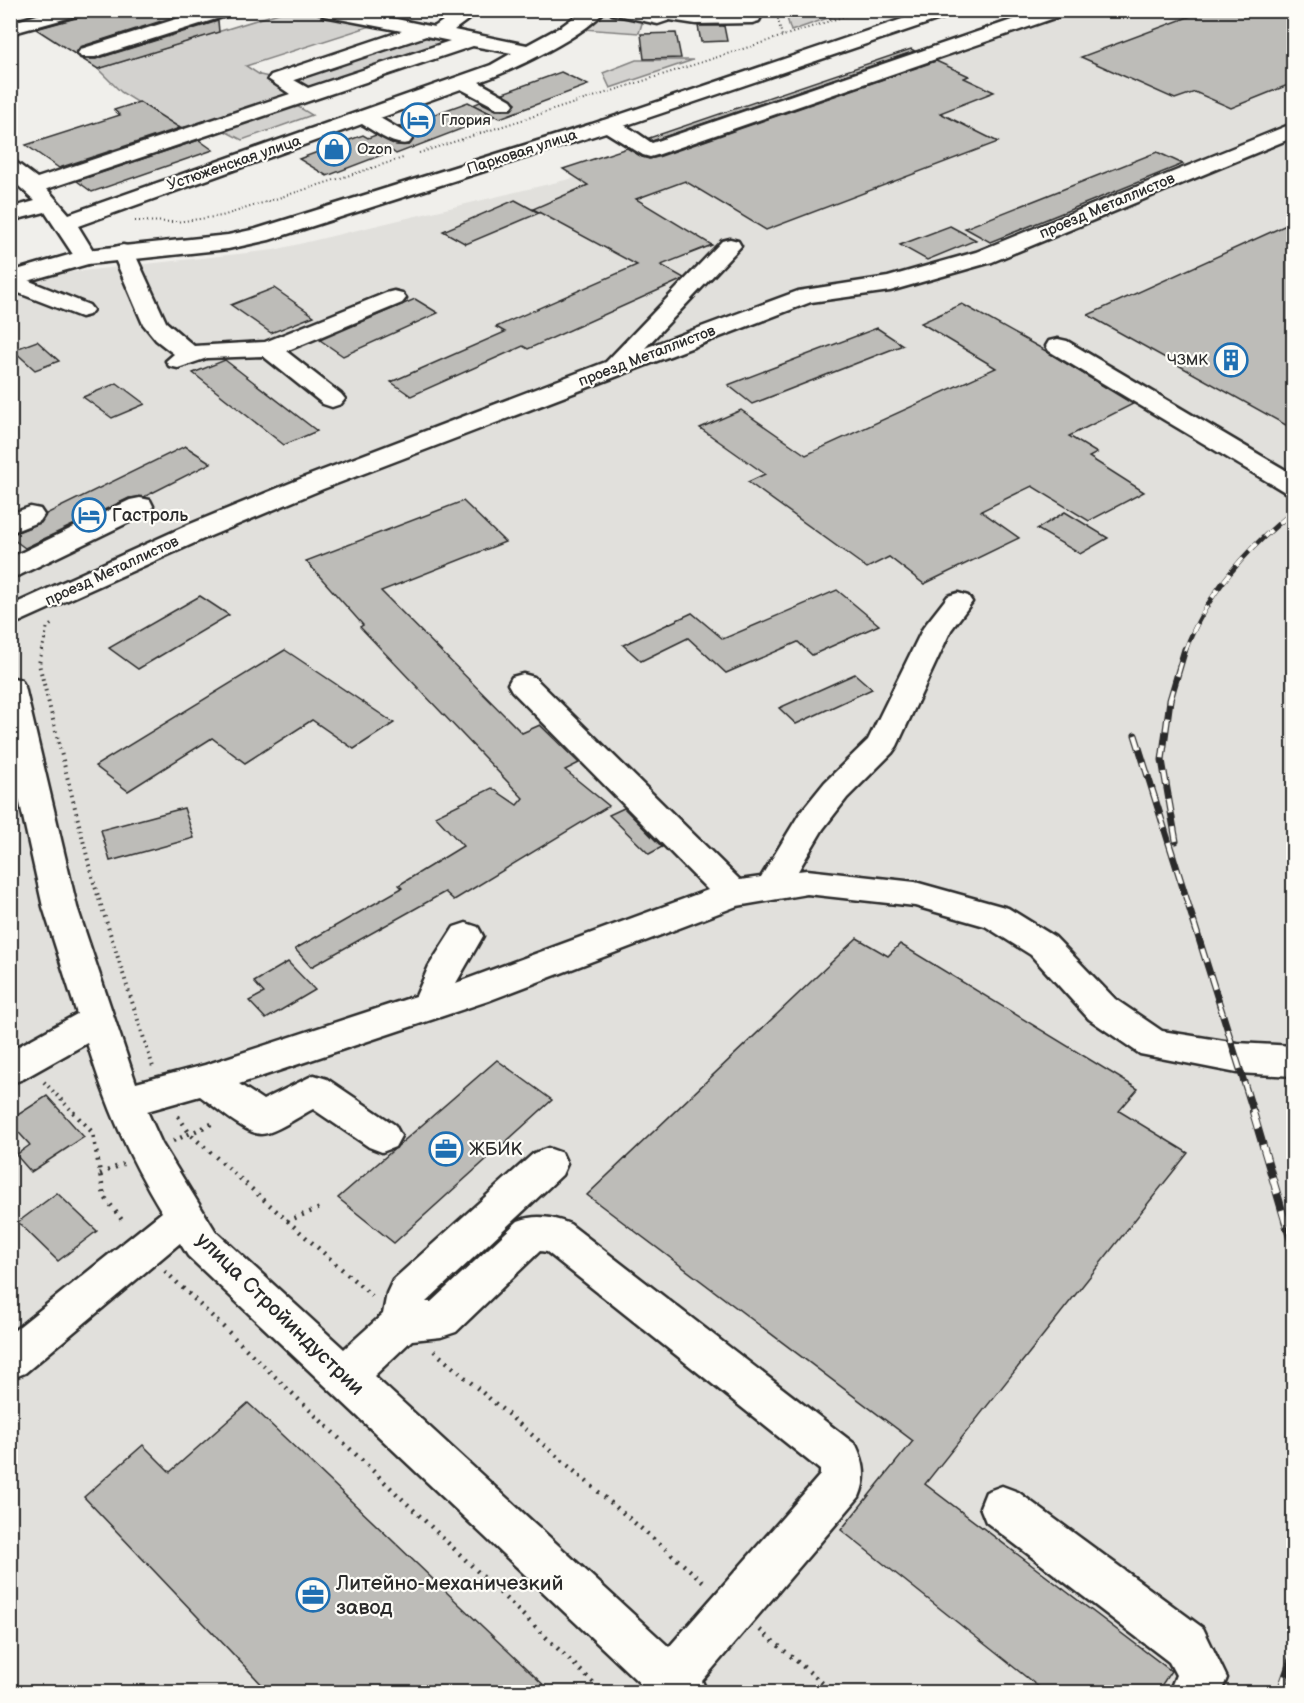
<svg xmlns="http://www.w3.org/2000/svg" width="1304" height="1703" viewBox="0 0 1304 1703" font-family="'Balsamiq Sans',sans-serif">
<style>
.built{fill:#e1e0dc}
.green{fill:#d3d2cf;stroke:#7f7e7d;stroke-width:1.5}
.building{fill:#bdbcb8;stroke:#2b2b2b;stroke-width:1.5}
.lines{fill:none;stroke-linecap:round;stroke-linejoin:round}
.minor-casing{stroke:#2b2b2b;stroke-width:5}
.major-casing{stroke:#2b2b2b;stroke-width:5}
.path-far3{stroke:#2b2b2b;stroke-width:2;stroke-dasharray:1 3;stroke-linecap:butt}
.path-far2{stroke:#2b2b2b;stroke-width:3;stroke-dasharray:1.5 4;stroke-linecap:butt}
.path-far1{stroke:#2b2b2b;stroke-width:4;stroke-dasharray:1.5 4.5;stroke-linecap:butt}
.path{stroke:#2b2b2b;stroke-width:4.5;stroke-dasharray:2 6;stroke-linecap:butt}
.minor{fill:#fdfcf7;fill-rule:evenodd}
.major{fill:#fdfcf7;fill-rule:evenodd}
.rail-far2-casing{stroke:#2b2b2b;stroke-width:5}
.rail-far1-casing{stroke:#2b2b2b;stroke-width:7}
.rail-casing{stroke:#2b2b2b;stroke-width:8}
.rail-far2{stroke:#fdfcf7;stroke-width:4;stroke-dasharray:10;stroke-linecap:butt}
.rail-far1{stroke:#fdfcf7;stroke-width:4.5;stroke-dasharray:14;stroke-linecap:butt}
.rail{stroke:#fdfcf7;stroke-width:6;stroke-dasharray:17;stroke-linecap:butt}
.labels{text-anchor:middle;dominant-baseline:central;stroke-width:4.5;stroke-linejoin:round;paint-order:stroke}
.far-poi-label{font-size:15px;fill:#2b2b2b;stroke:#fdfcf7;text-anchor:start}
.far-street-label{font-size:15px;fill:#2b2b2b;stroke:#fdfcf7}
.poi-label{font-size:18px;fill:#2b2b2b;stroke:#fdfcf7;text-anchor:start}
.near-street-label{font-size:21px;fill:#2b2b2b;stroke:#fdfcf7}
.near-poi-label{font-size:21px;fill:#2b2b2b;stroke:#fdfcf7;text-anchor:start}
</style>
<rect width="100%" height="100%" fill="#f0efeb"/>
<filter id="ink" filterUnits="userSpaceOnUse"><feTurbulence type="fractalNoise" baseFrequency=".0167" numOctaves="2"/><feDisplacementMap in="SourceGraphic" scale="12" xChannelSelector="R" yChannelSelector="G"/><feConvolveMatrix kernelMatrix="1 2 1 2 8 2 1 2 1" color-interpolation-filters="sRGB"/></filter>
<g filter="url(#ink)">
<path class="built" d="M 1077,11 L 1293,11 L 1293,1692 L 11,1692 L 10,289 L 54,274 L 274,250 L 624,166 Z"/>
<g class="green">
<path d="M 281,11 L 367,11 L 366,18 L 374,25 L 246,66 L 260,75 L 278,79 L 423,30 L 471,40 L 295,105 L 312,115 L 242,140 L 215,126 L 178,127 L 121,92 L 98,69 L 282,12 Z"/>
<path d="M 605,11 L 644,17 L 639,33 L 582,29 Z"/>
<path d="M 839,14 L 791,31 L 787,18 Z"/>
<path d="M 636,60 L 693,60 L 610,88 L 603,73 Z"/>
</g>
<g class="building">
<path d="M 88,10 L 196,10 L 80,47 L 76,53 L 78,56 L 36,29 L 83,16 Z"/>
<path d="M 1207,10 L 1293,10 L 1293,83 L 1231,108 L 1195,92 L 1175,99 L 1081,57 Z"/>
<path d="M 218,21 L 219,32 L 98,69 L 82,59 L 96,59 Z"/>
<path d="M 698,26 L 724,26 L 727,41 L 701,42 Z"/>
<path d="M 676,33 L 681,58 L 644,59 L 641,34 Z"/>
<path d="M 911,49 L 915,51 L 652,141 L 649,138 Z"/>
<path d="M 936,61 L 969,76 L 964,78 L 994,92 L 940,113 L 998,142 L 766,230 L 685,181 L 636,199 L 712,245 L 661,265 L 684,278 L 681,280 L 528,349 L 523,346 L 411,396 L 391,382 L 505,332 L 496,327 L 637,265 L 533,209 L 588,185 L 563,169 L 627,148 L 642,157 L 649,159 L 658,157 Z"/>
<path d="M 561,72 L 588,85 L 500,118 L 473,105 L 480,102 L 496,110 L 511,110 L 516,103 L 503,93 Z"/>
<path d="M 139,102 L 180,128 L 59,168 L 26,145 L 120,115 L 114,110 Z"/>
<path d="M 468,102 L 495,116 L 396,154 L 392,151 L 327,176 L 299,159 L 363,135 L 368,138 L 376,135 L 396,145 L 409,145 L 414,138 L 399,127 Z"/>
<path d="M 199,140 L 213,150 L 92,192 L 77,181 Z"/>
<path d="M 1157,152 L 1183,164 L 990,242 L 965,228 Z"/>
<path d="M 515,200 L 539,213 L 466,244 L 443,231 Z"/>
<path d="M 1293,222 L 1293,429 L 1088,315 Z"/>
<path d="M 950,226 L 976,240 L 927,260 L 900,245 Z"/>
<path d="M 274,288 L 314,316 L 271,333 L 231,305 Z"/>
<path d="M 415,299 L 438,313 L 343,356 L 320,340 Z"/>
<path d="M 962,304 L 1046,351 L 1133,404 L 1069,436 L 1097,453 L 1089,457 L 1144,492 L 1089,521 L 1032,486 L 981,511 L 1019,538 L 924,584 L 889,557 L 867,568 L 748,482 L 765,474 L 700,428 L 741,410 L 806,455 L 996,368 L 921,323 Z"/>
<path d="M 877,328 L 903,345 L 752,404 L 728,385 Z"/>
<path d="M 37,341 L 59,361 L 35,370 L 13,350 Z"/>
<path d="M 225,360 L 317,431 L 284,445 L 193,373 Z"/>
<path d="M 117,383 L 145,404 L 112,418 L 83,397 Z"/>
<path d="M 185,446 L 211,463 L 144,497 L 129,498 L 25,548 L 10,537 L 10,535 L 41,523 L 46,514 Z"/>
<path d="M 463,501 L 505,542 L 381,591 L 522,733 L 540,725 L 579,763 L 565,770 L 609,806 L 454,900 L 445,892 L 311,967 L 295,949 L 402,888 L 399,885 L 463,846 L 435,816 L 492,788 L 517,805 L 523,798 L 360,627 L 363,625 L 306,561 Z"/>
<path d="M 1065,512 L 1108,538 L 1080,554 L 1037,529 Z"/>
<path d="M 837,590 L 879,625 L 812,655 L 798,642 L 726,673 L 688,638 L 641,661 L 623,645 L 692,613 L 723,639 Z"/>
<path d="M 200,596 L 229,615 L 138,669 L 109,648 Z"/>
<path d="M 285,650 L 394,723 L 354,749 L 312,720 L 245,763 L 212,738 L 128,791 L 95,766 Z"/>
<path d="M 855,674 L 872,689 L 796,724 L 779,708 Z"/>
<path d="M 184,808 L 194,838 L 110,861 L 101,830 Z"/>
<path d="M 624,808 L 662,847 L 649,854 L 609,815 Z"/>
<path d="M 857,938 L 888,956 L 900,944 L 1138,1089 L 1119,1111 L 1188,1153 L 925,1484 L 1171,1671 L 1157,1692 L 1045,1692 L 841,1530 L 913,1441 L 587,1195 Z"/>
<path d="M 288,962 L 315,990 L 266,1019 L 249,1001 L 264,993 L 254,982 Z"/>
<path d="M 497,1060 L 552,1100 L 394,1243 L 338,1198 Z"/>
<path d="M 47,1096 L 84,1137 L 31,1172 L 16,1155 L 30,1145 L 10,1123 L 10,1120 Z"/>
<path d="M 57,1193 L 97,1231 L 58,1261 L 18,1222 Z"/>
<path d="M 248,1403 L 261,1415 L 551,1692 L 269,1692 L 84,1497 L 143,1445 L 170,1472 Z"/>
</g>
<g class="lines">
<g class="minor-casing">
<g id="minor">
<path d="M 54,10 L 85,10 L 82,14 L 10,34 L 10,23 Z"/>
<path d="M 205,10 L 235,10 L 232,14 L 95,57 L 81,57 L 78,53 L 81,49 Z"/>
<path d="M 315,10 L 354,10 L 434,27 L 459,10 L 481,10 L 454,30 L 527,45 L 562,26 L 584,10 L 605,10 C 586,36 509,72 479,82 L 511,100 L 514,104 L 511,108 L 497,108 L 461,89 L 380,118 L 409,135 L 412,139 L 409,143 C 393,147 376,132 362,124 L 78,226 L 97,257 L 94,262 L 86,264 L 78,262 L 45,212 L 10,221 L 10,208 L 35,201 L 10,178 L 10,161 L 17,163 L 37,178 L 290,94 L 268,79 L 271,75 L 402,31 L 324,16 ZM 426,36 L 450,41 L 308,88 L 294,80 ZM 473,46 L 512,53 L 491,65 L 69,214 L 47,189 Z"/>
<path d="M 609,10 L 752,11 L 759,13 L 761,17 L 759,21 L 752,23 L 696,24 L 670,20 L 658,24 L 612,14 Z"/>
<path d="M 1041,10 L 1069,10 L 1066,14 L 657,155 L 650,157 L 643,155 L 601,129 L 598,125 L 601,121 C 618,116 638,134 652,143 Z"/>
<path d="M 1294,123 L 1294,137 L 992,262 L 890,291 L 811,302 L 323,489 L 208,537 L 10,626 L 10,606 L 188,525 L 305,477 L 606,362 L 722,241 L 730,239 L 738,241 L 741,246 L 645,348 L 798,291 L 888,277 L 976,252 Z"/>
<path d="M 123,245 L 131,247 L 134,252 L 166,322 L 194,346 L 265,342 L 386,293 L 394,291 L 402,293 L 406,298 L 402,303 L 286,351 L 341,394 L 345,399 L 341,404 L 332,407 L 323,404 L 263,356 L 207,358 L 178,368 L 169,366 L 166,361 L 174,354 L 156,340 L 143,324 L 112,252 L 115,247 Z"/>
<path d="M 10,271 L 20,273 L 27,280 L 89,305 L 93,310 L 89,315 L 81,317 L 11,290 Z"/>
<path d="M 1058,339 L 1067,341 L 1294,475 L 1294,494 L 1285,492 L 1049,351 L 1046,346 L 1049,341 Z"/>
<path d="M 140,498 L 150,500 L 153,506 L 150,512 L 20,575 L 10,577 L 10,558 L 130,500 Z"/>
<path d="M 30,507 L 40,509 L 44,515 L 40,521 L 10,533 L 10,514 Z"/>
<path d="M 958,593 L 968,596 L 972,602 L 951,630 L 897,746 L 892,753 L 847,798 L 823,829 L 798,871 L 807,870 L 915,882 L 1008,908 L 1055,937 L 1115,999 L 1162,1031 L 1237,1043 L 1294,1046 L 1294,1076 L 1237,1073 L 1140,1054 L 1089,1019 L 1031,955 L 985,926 L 915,906 L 807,894 L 737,906 L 488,1001 L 239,1084 L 263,1100 L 314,1075 L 327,1079 L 395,1125 L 401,1136 L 395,1147 L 382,1152 L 369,1147 L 313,1109 C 301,1115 274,1134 261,1134 C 246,1134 213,1105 200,1096 L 147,1111 L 162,1144 L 216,1232 L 344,1349 L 383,1314 L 387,1293 L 393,1280 L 534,1153 L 548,1148 L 562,1153 L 567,1164 L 562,1175 L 426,1302 L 431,1302 L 518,1221 C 536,1214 552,1217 570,1224 L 856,1445 C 865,1464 867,1478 859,1497 L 702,1681 L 707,1692 L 649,1692 L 188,1256 L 180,1243 L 25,1373 L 10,1379 L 10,1334 L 162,1212 C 127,1154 107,1107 87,1043 L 23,1079 L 10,1084 L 10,1051 L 77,1014 L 43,907 L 10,758 L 10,677 L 21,680 L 25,687 L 77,907 L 136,1083 L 205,1065 L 416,996 L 429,966 L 454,927 L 466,923 L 478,927 L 483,936 L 456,983 L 708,890 L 512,691 L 508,684 L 512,677 L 523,674 L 534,677 L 740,880 L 761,877 L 800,813 L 825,782 L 868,740 L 923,628 L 948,596 ZM 540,1251 L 547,1252 L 820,1470 L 820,1475 L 669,1647 L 374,1376 L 412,1340 L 441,1337 L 456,1332 Z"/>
<path d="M 1002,1486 L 1018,1492 L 1203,1628 L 1227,1678 L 1221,1692 L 1169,1692 L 1176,1675 L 1169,1662 L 986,1522 L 980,1507 L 986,1492 Z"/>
</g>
</g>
<g class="major-casing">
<path id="major" d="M 929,10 L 958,10 L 955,14 L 606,132 L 269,240 L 228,249 L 88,264 L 10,286 L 10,272 L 86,250 L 228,235 L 256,229 L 592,124 Z"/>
</g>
<g class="path-far3">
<path d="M 777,15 L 782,36"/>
<path d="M 771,16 L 855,10"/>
<path d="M 419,153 L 864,10"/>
<path d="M 135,221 L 176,222 L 222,216 L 403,158"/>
</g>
<path class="path-far2" d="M 42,651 L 47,628 L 53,623"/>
<g class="path-far1">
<path d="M 42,649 L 39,664 L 93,880 L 153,1067"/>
<path d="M 44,1082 L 75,1114"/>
</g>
<g class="path">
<path d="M 73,1112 L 93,1133 L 104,1196 L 125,1224"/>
<path d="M 178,1116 L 190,1134 L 372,1296"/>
<path d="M 173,1141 L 216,1122"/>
<path d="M 100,1174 L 123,1164"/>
<path d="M 287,1221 L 320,1208"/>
<path d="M 165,1271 L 603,1692"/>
<path d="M 434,1351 L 706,1584"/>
<path d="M 760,1630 L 833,1692"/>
</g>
<use href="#minor" class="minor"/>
<use href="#major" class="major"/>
<g class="rail-far2-casing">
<path id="rail-far2" d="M 1185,651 C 1207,593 1246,549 1294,511"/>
</g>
<g class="rail-far1-casing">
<g id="rail-far1">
<path d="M 1135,735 L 1254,1114"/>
<path d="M 1176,841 L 1162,760 L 1170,700 L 1185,649"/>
</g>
</g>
<g class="rail-casing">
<g id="rail">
<path d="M 1253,1112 L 1294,1251"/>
<path d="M 1280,1692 L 1294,1652"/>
</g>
</g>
<use href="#rail-far2" class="rail-far2"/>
<use href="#rail-far1" class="rail-far1"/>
<use href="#rail" class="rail"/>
</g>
</g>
<defs>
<g id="hotel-ring" transform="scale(1.725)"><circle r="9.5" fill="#fdfcf7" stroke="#1f6fb2" stroke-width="1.5"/><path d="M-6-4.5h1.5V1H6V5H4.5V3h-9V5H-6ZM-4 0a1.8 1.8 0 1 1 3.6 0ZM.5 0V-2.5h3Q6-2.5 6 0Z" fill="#1f6fb2"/></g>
<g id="shop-ring" transform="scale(1.725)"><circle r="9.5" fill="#fdfcf7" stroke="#1f6fb2" stroke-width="1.5"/><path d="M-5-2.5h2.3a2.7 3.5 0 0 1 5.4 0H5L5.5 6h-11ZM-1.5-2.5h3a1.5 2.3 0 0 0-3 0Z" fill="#1f6fb2"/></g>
<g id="building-ring" transform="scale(1.725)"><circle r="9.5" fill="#fdfcf7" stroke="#1f6fb2" stroke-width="1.5"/><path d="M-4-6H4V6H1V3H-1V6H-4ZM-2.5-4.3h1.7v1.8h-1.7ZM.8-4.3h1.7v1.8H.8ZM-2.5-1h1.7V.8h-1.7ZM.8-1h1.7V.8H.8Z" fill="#1f6fb2"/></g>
<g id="office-ring" transform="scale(1.725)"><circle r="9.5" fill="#fdfcf7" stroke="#1f6fb2" stroke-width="1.5"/><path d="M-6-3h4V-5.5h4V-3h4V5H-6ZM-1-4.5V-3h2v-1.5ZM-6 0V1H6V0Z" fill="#1f6fb2"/></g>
</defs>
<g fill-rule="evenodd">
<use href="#hotel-ring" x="418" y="120"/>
<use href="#shop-ring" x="334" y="149"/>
<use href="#building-ring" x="1231" y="360"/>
<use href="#hotel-ring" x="89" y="515"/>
<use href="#office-ring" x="446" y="1149"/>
<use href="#office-ring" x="313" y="1595"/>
</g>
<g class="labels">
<g class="far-poi-label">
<text x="441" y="120">Глория</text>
<text x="357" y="149">Ozon</text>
<text x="1208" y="360" text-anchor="end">ЧЗМК</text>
</g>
<g class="far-street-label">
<text transform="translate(522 152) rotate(-18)">Парковая улица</text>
<text transform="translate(234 163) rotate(-19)">Устюженская улица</text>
<text transform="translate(1107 206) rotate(-23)">проезд Металлистов</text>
<text transform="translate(647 356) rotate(-21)">проезд Металлистов</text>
<text transform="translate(112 571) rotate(-25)">проезд Металлистов</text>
</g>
<g class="poi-label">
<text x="112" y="515">Гастроль</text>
<text x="469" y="1149">ЖБИК</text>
</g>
<g class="near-street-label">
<text transform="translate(280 1314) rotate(44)">улица Стройиндустрии</text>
</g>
<g class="near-poi-label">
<text x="336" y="1583">Литейно-механичезкий<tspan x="336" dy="24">завод</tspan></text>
</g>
</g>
<rect width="1304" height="1703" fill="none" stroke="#fdfcf7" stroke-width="36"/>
<rect x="18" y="18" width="1268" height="1667" fill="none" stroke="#2b2b2b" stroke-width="2" filter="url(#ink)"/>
</svg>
